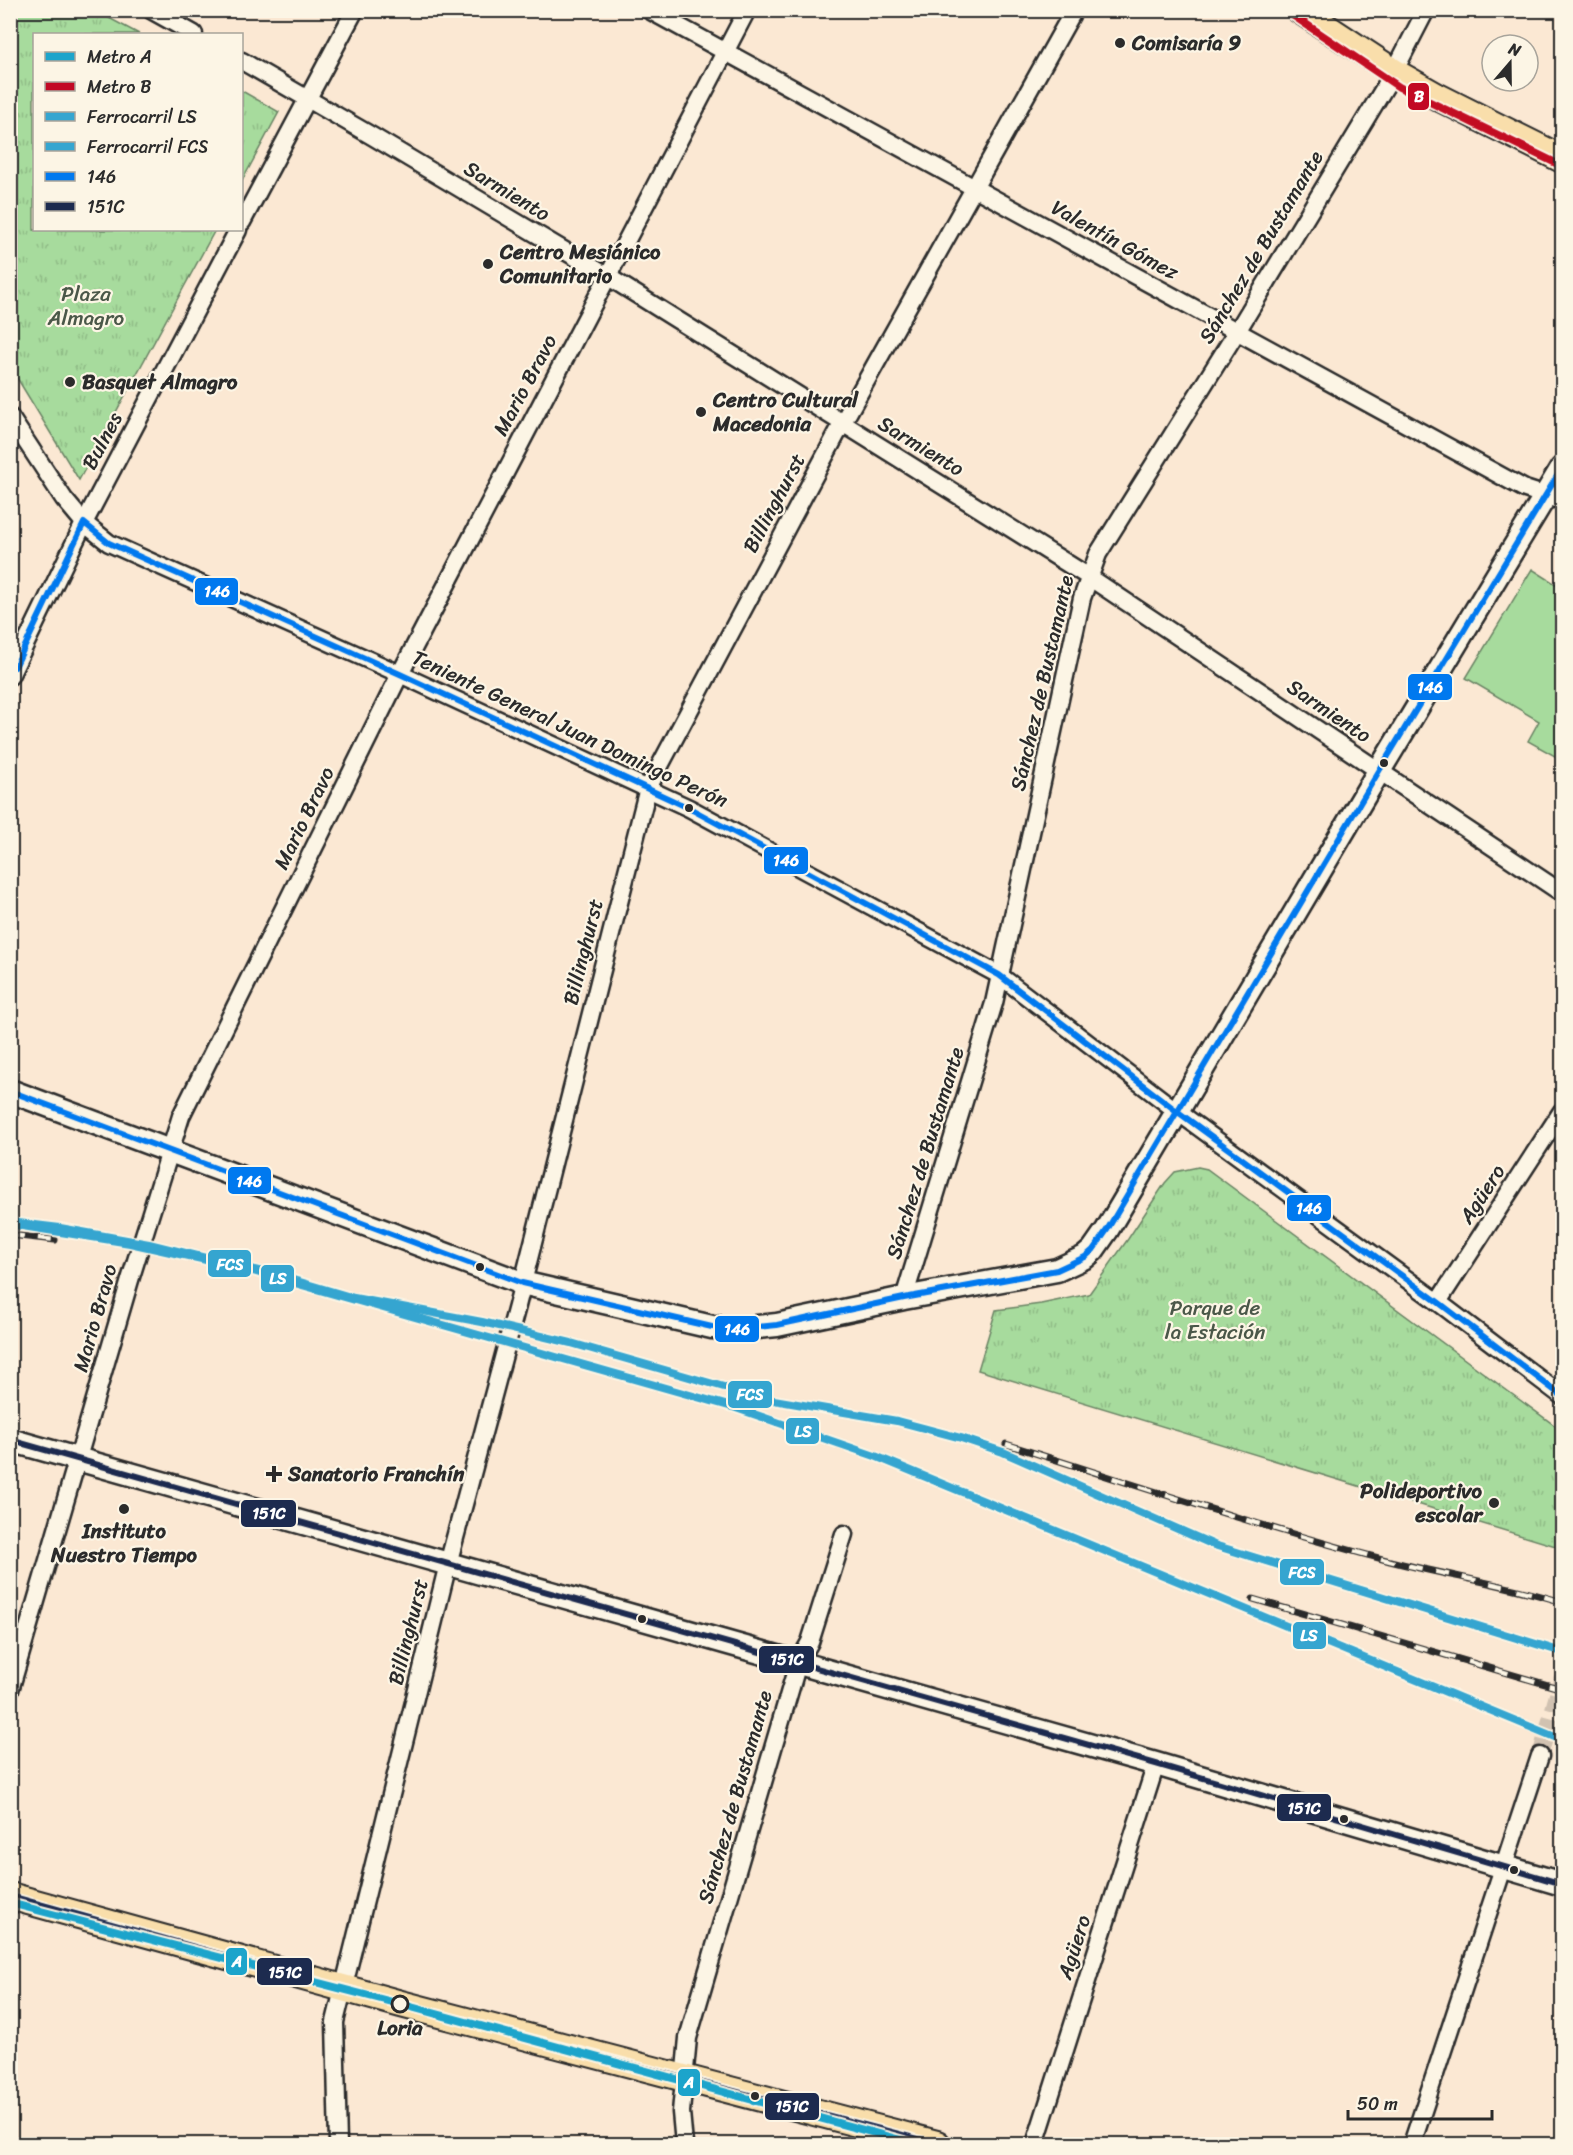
<svg xmlns="http://www.w3.org/2000/svg" width="1573" height="2155" viewBox="0 0 1573 2155" font-family="Sriracha,sans-serif">
<style>
.grass{fill:#a7db9d;stroke:#698364;stroke-width:1.5}
.park{fill:url(#park-tufts);stroke:#698364;stroke-width:1.5}
.lines{fill:none;stroke-linecap:round;stroke-linejoin:round}
.street-tunnel{stroke:#d1c2b1;stroke-width:16;stroke-dasharray:16 8;stroke-linecap:butt}
.street-casing{stroke:#2b2b2b;stroke-width:21}
.secondary-casing{stroke:#2b2b2b;stroke-width:27}
.primary-casing{stroke:#2b2b2b;stroke-width:30}
.street{stroke:#fcf5e5;stroke-width:16}
.secondary{stroke:#fcf5e5;stroke-width:22}
.primary{stroke:#f9deab;stroke-width:26}
.rail-casing{stroke:#2b2b2b;stroke-width:7}
.rail{stroke:#fcf5e5;stroke-width:4.5;stroke-dasharray:14;stroke-linecap:butt}
.bus-1-casing{stroke:#fcf5e5;stroke-width:10}
.bus-2-casing{stroke:#fcf5e5;stroke-width:10}
.bus-1{stroke:#0079ef;stroke-width:6}
.bus-2{stroke:#1d2b4f;stroke-width:6}
.rail-1-casing{stroke:#fcf5e5;stroke-width:12}
.rail-2-casing{stroke:#fcf5e5;stroke-width:12}
.rail-1{stroke:#35a5d0;stroke-width:8}
.rail-2{stroke:#35a5d0;stroke-width:8}
.metro-1-casing{stroke:#fcf5e5;stroke-width:12}
.metro-2-casing{stroke:#fcf5e5;stroke-width:12}
.metro-1{stroke:#1ca4cb;stroke-width:8}
.metro-2{stroke:#c20924;stroke-width:8}
.poi-dot{fill:#2b2b2b;stroke:#fcf5e5;stroke-width:2}
.stop-dot{fill:#fcf5e5;stroke:#2b2b2b;stroke-width:3}
.labels{text-anchor:middle;dominant-baseline:central;stroke-width:4.5;stroke-linejoin:round;paint-order:stroke}
.poi-label{font-size:21px;font-weight:bold;fill:#2b2b2b;stroke:#fcf5e5;text-anchor:start}
.street-label{font-size:21px;fill:#2b2b2b;stroke:#fcf5e5}
.park-label{font-size:21px;fill:#4a5748;stroke:#fcf5e5}
.stop-label{font-size:21px;font-weight:bold;fill:#2b2b2b;stroke:#fcf5e5}
.line-badge{stroke:#fcf5e5;stroke-width:2}
.badge-label{font-size:16px;text-anchor:middle;font-weight:bold;fill:#fff}
</style>
<defs>
<pattern id="park-tufts" width="24" height="20" patternUnits="userSpaceOnUse" patternTransform="scale(1.5)"><rect width="24" height="20" fill="#a7db9d"/><path d="M3 7l-1-3M5 7V3M7 7l1-3M15 17l-1-3M17 17v-4M19 17l1-3" fill="none" stroke="#90bc87"/></pattern>
</defs>
<rect width="100%" height="100%" fill="#fbe8d3"/>
<filter id="ink" filterUnits="userSpaceOnUse"><feTurbulence type="fractalNoise" baseFrequency=".0167" numOctaves="2"/><feDisplacementMap in="SourceGraphic" scale="12" xChannelSelector="R" yChannelSelector="G"/><feConvolveMatrix kernelMatrix="1 2 1 2 8 2 1 2 1" color-interpolation-filters="sRGB"/></filter>
<g filter="url(#ink)">
<path class="grass" d="M 1532,569 L 1562,588 L 1562,760 L 1528,741 L 1539,721 L 1466,678 Z"/>
<g class="park">
<path d="M 11,10 L 96,11 L 139,34 L 34,34 L 34,230 L 215,230 L 79,480 L 11,368 Z"/>
<path d="M 242,91 L 279,112 L 242,181 Z"/>
<path d="M 1198,1167 L 1207,1169 L 1562,1431 L 1562,1548 L 978,1370 L 996,1310 L 1041,1304 L 1089,1294 L 1128,1239 L 1165,1183 L 1175,1172 Z"/>
</g>
<g class="lines">
<path class="street-tunnel" d="M 1540,1756 L 1562,1677"/>
<g class="street-casing">
<g id="street">
<path d="M 151,10 L 194,34"/>
<path d="M 649,10 L 1525,489 L 1562,501"/>
<path d="M 242,61 L 372,136 L 607,276 L 1089,577 L 1562,893"/>
<path d="M 242,222 L 355,10"/>
<path d="M 10,417 L 64,499 L 84,523 L 109,543 L 400,674 L 689,808 L 999,975 L 1178,1112 L 1438,1302 L 1562,1396"/>
<path d="M 10,676 L 84,523 L 238,230"/>
<path d="M 904,1298 L 994,1003 L 1082,598 L 1098,554 L 1236,333 L 1394,72 L 1426,10"/>
<path d="M 1438,1302 L 1562,1111"/>
<path d="M 10,1690 L 130,1280 L 181,1116 L 400,674 L 747,10"/>
<path d="M 338,2144 L 335,2022 L 448,1564 L 517,1306 L 648,788 L 842,424 L 1074,10"/>
<path d="M 684,2144 L 681,2112 L 688,2038 L 798,1663 L 810,1642 L 844,1534"/>
<path d="M 1035,2144 L 1156,1764"/>
<path d="M 1412,2144 L 1540,1756"/>
</g>
</g>
<g class="secondary-casing">
<g id="secondary">
<path d="M 10,1091 L 522,1283 L 712,1327 L 738,1329 L 777,1325 L 904,1298 L 1057,1270 L 1085,1257 L 1093,1250 L 1107,1230 L 1379,771 L 1562,468"/>
<path d="M 10,1440 L 1156,1764 L 1562,1884"/>
</g>
</g>
<g class="primary-casing">
<g id="primary">
<path d="M 1300,10 L 1394,72 L 1438,97 L 1562,159"/>
<path d="M 10,1896 L 401,2004 L 937,2144"/>
</g>
</g>
<use href="#street" class="street"/>
<use href="#secondary" class="secondary"/>
<use href="#primary" class="primary"/>
<g class="rail-casing">
<g id="rail">
<path d="M 10,1235 L 55,1240"/>
<path d="M 1006,1444 C 1133,1484 1260,1527 1390,1561 C 1448,1576 1505,1584 1562,1602"/>
<path d="M 1253,1599 L 1562,1689"/>
</g>
</g>
<use href="#rail" class="rail"/>
<g class="bus-1-casing">
<g id="bus-1">
<path d="M 10,665 L 15,667 L 84,523 L 109,543 L 400,674 L 689,808 L 999,975 L 1178,1112 L 1438,1302 L 1562,1396"/>
<path d="M 10,1091 L 522,1283 L 712,1327 L 738,1329 L 777,1325 L 904,1298 L 1057,1270 L 1085,1257 L 1093,1250 L 1107,1230 L 1379,771 L 1562,468"/>
</g>
</g>
<g class="bus-2-casing">
<g id="bus-2">
<path d="M 10,1440 L 1156,1764 L 1562,1884"/>
<path d="M 10,1896 L 401,2004 L 937,2144"/>
</g>
</g>
<use href="#bus-1" class="bus-1"/>
<use href="#bus-2" class="bus-2"/>
<g class="rail-1-casing">
<path id="rail-1" d="M 10,1224 L 130,1243 L 242,1268 L 736,1408 L 875,1456 L 1562,1740"/>
</g>
<g class="rail-2-casing">
<path id="rail-2" d="M 10,1222 L 60,1228 L 149,1244 L 283,1277 L 354,1298 L 482,1322 L 571,1343 L 762,1398 L 897,1421 L 961,1438 L 1003,1452 L 1214,1545 L 1559,1651"/>
</g>
<use href="#rail-1" class="rail-1"/>
<use href="#rail-2" class="rail-2"/>
<g class="metro-1-casing">
<path id="metro-1" d="M 10,1903 L 400,2004 L 915,2144"/>
</g>
<g class="metro-2-casing">
<path id="metro-2" d="M 1285,10 L 1399,87 L 1562,166"/>
</g>
<use href="#metro-1" class="metro-1"/>
<use href="#metro-2" class="metro-2"/>
</g>
</g>
<g class="poi-dot">
<circle cx="1120" cy="43" r="6"/>
<circle cx="488" cy="264" r="6"/>
<circle cx="70" cy="382" r="6"/>
<circle cx="701" cy="412" r="6"/>
<circle cx="1384" cy="763" r="5"/>
<circle cx="689" cy="808" r="5"/>
<circle cx="480" cy="1267" r="5"/>
<path d="M271 1465h6v6h6v6h-6v6h-6v-6h-6v-6h6z"/>
<circle cx="1494" cy="1503" r="6"/>
<circle cx="124" cy="1509" r="6"/>
<circle cx="642" cy="1619" r="5"/>
<circle cx="1344" cy="1819" r="5"/>
<circle cx="1514" cy="1870" r="5"/>
<circle cx="755" cy="2096" r="5"/>
</g>
<circle class="stop-dot" cx="400" cy="2004" r="8"/>
<g class="labels">
<g class="poi-label">
<text x="1132" y="43">Comisaría 9</text>
<text x="500" y="252">Centro Mesiánico<tspan x="500" dy="24">Comunitario</tspan></text>
<text x="82" y="382">Basquet Almagro</text>
<text x="713" y="400">Centro Cultural<tspan x="713" dy="24">Macedonia</tspan></text>
<text x="288" y="1474">Sanatorio Franchín</text>
<text x="1482" y="1491" text-anchor="end">Polideportivo<tspan x="1482" dy="24">escolar</tspan></text>
<text x="124" y="1531" text-anchor="middle">Instituto<tspan x="124" dy="24">Nuestro Tiempo</tspan></text>
</g>
<g class="street-label">
<text transform="translate(507 191) rotate(31)">Sarmiento</text>
<text transform="translate(1115 240) rotate(29)">Valentín Gómez</text>
<text transform="translate(1261 247) rotate(-59)">Sánchez de Bustamante</text>
<text transform="translate(525 385) rotate(-62)">Mario Bravo</text>
<text transform="translate(102 441) rotate(-62)">Bulnes</text>
<text transform="translate(921 446) rotate(31)">Sarmiento</text>
<text transform="translate(774 503) rotate(-62)">Billinghurst</text>
<text transform="translate(1042 683) rotate(-77)">Sánchez de Bustamante</text>
<text transform="translate(1329 711) rotate(34)">Sarmiento</text>
<text transform="translate(570 729) rotate(25)">Teniente General Juan Domingo Perón</text>
<text transform="translate(304 818) rotate(-64)">Mario Bravo</text>
<text transform="translate(583 952) rotate(-76)">Billinghurst</text>
<text transform="translate(925 1153) rotate(-73)">Sánchez de Bustamante</text>
<text transform="translate(1482 1194) rotate(-57)">Agüero</text>
<text transform="translate(95 1318) rotate(-74)">Mario Bravo</text>
<text transform="translate(408 1632) rotate(-76)">Billinghurst</text>
<text transform="translate(735 1797) rotate(-74)">Sánchez de Bustamante</text>
<text transform="translate(1074 1947) rotate(-72)">Agüero</text>
</g>
<g class="park-label">
<text x="86" y="294">Plaza<tspan x="86" dy="24">Almagro</tspan></text>
<text x="1215" y="1308">Parque de<tspan x="1215" dy="24">la Estación</tspan></text>
</g>
<g class="stop-label">
<text x="400" y="2028">Loria</text>
</g>
</g>
<g class="line-badge">
<rect x="1407" y="82" width="23" height="29" rx="6" fill="#c20924"/>
<rect x="194" y="577" width="45" height="29" rx="6" fill="#0079ef"/>
<rect x="1407" y="673" width="46" height="28" rx="6" fill="#0079ef"/>
<rect x="763" y="846" width="46" height="29" rx="6" fill="#0079ef"/>
<rect x="227" y="1166" width="45" height="29" rx="6" fill="#0079ef"/>
<rect x="1286" y="1194" width="46" height="28" rx="6" fill="#0079ef"/>
<rect x="207" y="1249" width="45" height="29" rx="6" fill="#35a5d0"/>
<rect x="260" y="1264" width="35" height="29" rx="6" fill="#35a5d0"/>
<rect x="714" y="1315" width="46" height="28" rx="6" fill="#0079ef"/>
<rect x="727" y="1380" width="46" height="29" rx="6" fill="#35a5d0"/>
<rect x="785" y="1417" width="35" height="28" rx="6" fill="#35a5d0"/>
<rect x="240" y="1499" width="57" height="29" rx="6" fill="#1d2b4f"/>
<rect x="1279" y="1558" width="46" height="28" rx="6" fill="#35a5d0"/>
<rect x="1292" y="1621" width="35" height="29" rx="6" fill="#35a5d0"/>
<rect x="758" y="1645" width="57" height="29" rx="6" fill="#1d2b4f"/>
<rect x="1276" y="1793" width="56" height="29" rx="6" fill="#1d2b4f"/>
<rect x="225" y="1947" width="23" height="29" rx="6" fill="#1ca4cb"/>
<rect x="256" y="1957" width="57" height="29" rx="6" fill="#1d2b4f"/>
<rect x="677" y="2068" width="24" height="29" rx="6" fill="#1ca4cb"/>
<rect x="764" y="2092" width="56" height="29" rx="6" fill="#1d2b4f"/>
</g>
<g class="badge-label">
<text x="1419" y="102">B</text>
<text x="217" y="597">146</text>
<text x="1430" y="693">146</text>
<text x="786" y="866">146</text>
<text x="249" y="1187">146</text>
<text x="1309" y="1214">146</text>
<text x="230" y="1270">FCS</text>
<text x="278" y="1284">LS</text>
<text x="737" y="1335">146</text>
<text x="750" y="1400">FCS</text>
<text x="803" y="1437">LS</text>
<text x="269" y="1519">151C</text>
<text x="1302" y="1578">FCS</text>
<text x="1309" y="1641">LS</text>
<text x="787" y="1665">151C</text>
<text x="1304" y="1814">151C</text>
<text x="237" y="1967">A</text>
<text x="285" y="1978">151C</text>
<text x="689" y="2088">A</text>
<text x="792" y="2112">151C</text>
</g>
<rect width="1573" height="2155" fill="none" stroke="#fcf5e5" stroke-width="36"/>
<rect x="18" y="18" width="1537" height="2119" fill="none" stroke="#2b2b2b" stroke-width="2" filter="url(#ink)"/>
<rect x="33" y="33" width="210" height="198" fill="#fcf5e5" stroke="#a8a49b" stroke-width="1.5"/>
<rect x="45" y="52" width="30" height="9" fill="#1ca4cb" stroke="#a8a49b" stroke-width="1.5"/>
<text x="87" y="63" font-size="18" fill="#2b2b2b">Metro A</text>
<rect x="45" y="82" width="30" height="9" fill="#c20924" stroke="#a8a49b" stroke-width="1.5"/>
<text x="87" y="93" font-size="18" fill="#2b2b2b">Metro B</text>
<rect x="45" y="112" width="30" height="9" fill="#35a5d0" stroke="#a8a49b" stroke-width="1.5"/>
<text x="87" y="123" font-size="18" fill="#2b2b2b">Ferrocarril LS</text>
<rect x="45" y="142" width="30" height="9" fill="#35a5d0" stroke="#a8a49b" stroke-width="1.5"/>
<text x="87" y="153" font-size="18" fill="#2b2b2b">Ferrocarril FCS</text>
<rect x="45" y="172" width="30" height="9" fill="#0079ef" stroke="#a8a49b" stroke-width="1.5"/>
<text x="87" y="183" font-size="18" fill="#2b2b2b">146</text>
<rect x="45" y="202" width="30" height="9" fill="#1d2b4f" stroke="#a8a49b" stroke-width="1.5"/>
<text x="87" y="213" font-size="18" fill="#2b2b2b">151C</text>
<g transform="translate(1510 63) rotate(20)"><circle r="28" fill="#fcf5e5" stroke="#a8a49b" stroke-width="1.5"/>
<path d="M0-4.5L10 22L0 15L-10 22Z" fill="#2b2b2b"/>
<text y="-9" font-size="16" font-weight="bold" text-anchor="middle" fill="#2b2b2b">N</text>
</g>
<path d="M1348 2110v9h144v-9" fill="none" stroke="#2b2b2b" stroke-width="3"/>
<text x="1357" y="2110" font-size="18" fill="#2b2b2b" stroke="#fcf5e5" stroke-width="4.5" paint-order="stroke">50 m</text>
</svg>
